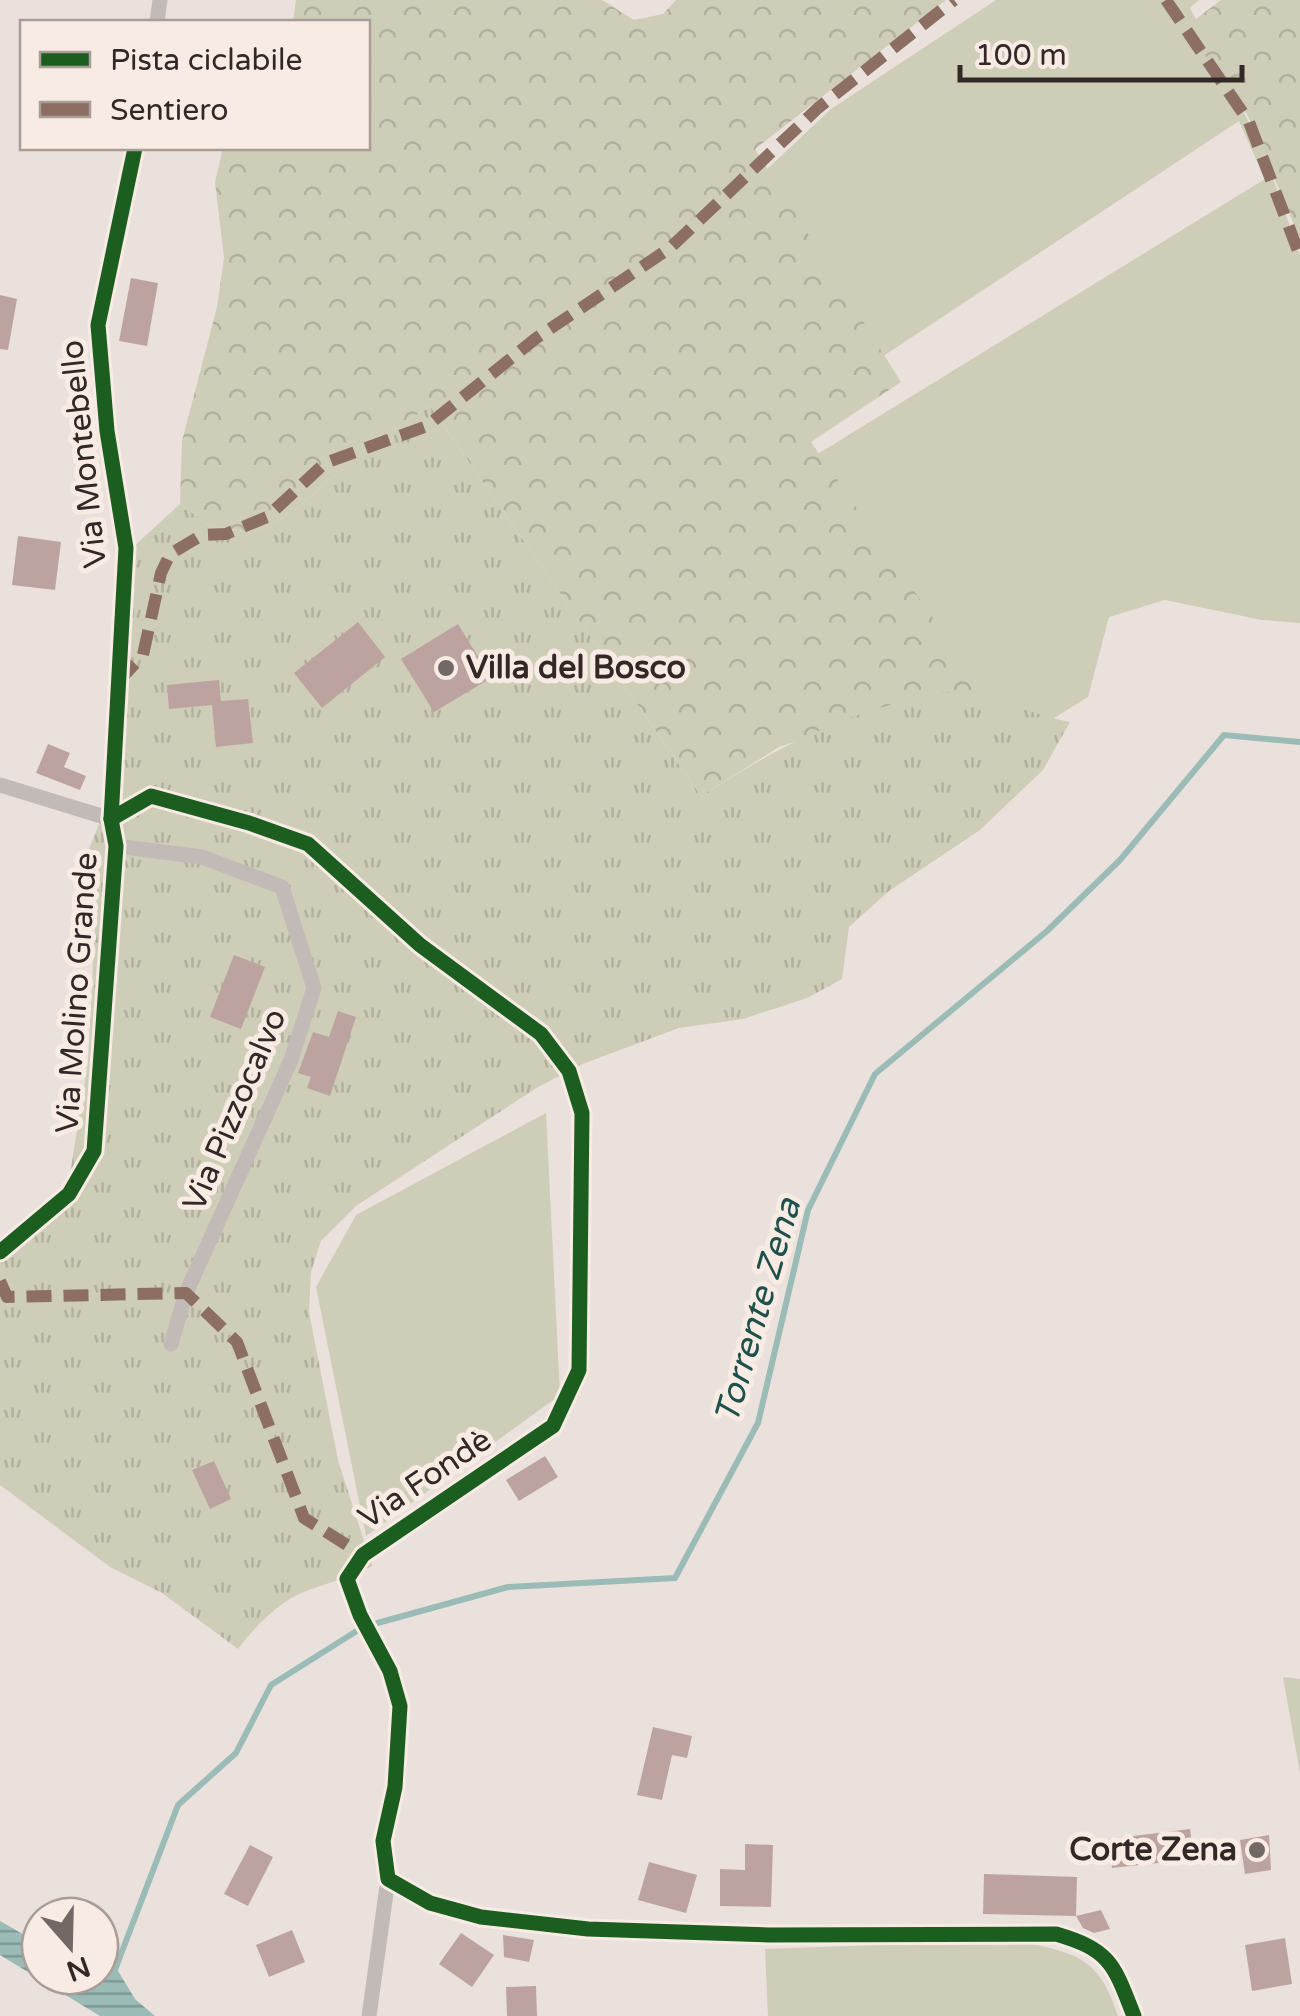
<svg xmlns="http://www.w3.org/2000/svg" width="1300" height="2016" viewBox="0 0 1300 2016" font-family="'Varela Round',sans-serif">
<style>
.grass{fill:#cecdb8}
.forest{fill:url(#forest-crowns)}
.park{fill:url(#park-tufts)}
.water{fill:url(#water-rules)}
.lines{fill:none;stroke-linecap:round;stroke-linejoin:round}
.stream{stroke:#9abbb6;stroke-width:6}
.building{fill:#bda39f}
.street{stroke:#c2bab7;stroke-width:15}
.quiet{stroke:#8d6e63;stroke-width:12;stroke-dasharray:25 12;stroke-linecap:butt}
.cycleway-casing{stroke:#f8ebe4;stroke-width:21}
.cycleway{stroke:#1b5e20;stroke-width:15}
.poi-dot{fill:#726966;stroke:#f8ebe4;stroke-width:4}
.labels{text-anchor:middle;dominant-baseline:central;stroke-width:10;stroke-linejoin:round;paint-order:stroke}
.street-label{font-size:32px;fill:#322826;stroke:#f8ebe4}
.poi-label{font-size:32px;font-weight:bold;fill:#322826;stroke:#f8ebe4;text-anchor:start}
.water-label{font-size:35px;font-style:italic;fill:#1e514c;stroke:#f8ebe4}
</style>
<defs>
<pattern id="forest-crowns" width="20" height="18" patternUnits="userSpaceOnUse" patternTransform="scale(2.5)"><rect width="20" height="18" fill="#cecdb8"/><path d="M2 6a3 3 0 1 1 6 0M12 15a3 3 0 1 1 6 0" fill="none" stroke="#b1b09e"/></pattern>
<pattern id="park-tufts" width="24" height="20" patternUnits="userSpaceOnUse" patternTransform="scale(2.5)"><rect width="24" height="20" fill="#cecdb8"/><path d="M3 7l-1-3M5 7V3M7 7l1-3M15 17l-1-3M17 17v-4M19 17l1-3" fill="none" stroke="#b1b09e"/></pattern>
<pattern id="water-rules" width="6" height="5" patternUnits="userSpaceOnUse" patternTransform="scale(2.5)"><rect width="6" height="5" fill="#9abbb6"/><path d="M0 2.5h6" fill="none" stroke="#7e9894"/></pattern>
</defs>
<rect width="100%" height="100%" fill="#eae1dd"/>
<g class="grass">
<path d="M 996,0 L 1199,0 L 1190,8 L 1263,150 L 1300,255 L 1300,623 L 1262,620 L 1165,600 L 1109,617 L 1088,697 L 1038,728 L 559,613 L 1265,179 L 1239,121 L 552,575 L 679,252 L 831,109 Z"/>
<path d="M 546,1113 L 560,1395 L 366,1536 L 316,1287 L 356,1215 Z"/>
<path d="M 1283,1677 L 1300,1679 L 1300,1773 Z"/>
<path d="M 1018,1940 C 1076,1955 1098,1954 1118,2016 L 768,2016 L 765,1949 Z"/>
</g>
<g class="forest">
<path d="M 296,0 L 602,0 L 634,20 L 663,14 L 676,0 L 946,0 L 755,149 L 901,382 L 811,442 L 988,698 L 946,692 L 779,747 L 701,796 L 430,406 L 369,446 L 289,515 L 252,532 L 210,526 L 180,504 L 182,441 L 217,307 L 224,258 L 215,182 L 223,148 L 368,148 L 368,22 L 293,22 Z"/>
<path d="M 1221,0 L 1300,0 L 1300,239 L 1248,116 L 1196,42 L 1196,19 Z"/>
</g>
<path class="park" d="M 430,406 L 701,796 C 771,752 824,722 904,701 C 918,698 935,692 950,692 C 990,694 1030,714 1070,722 L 1043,770 L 980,830 L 889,891 L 849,927 L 842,979 L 807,998 L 743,1019 L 679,1028 L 585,1063 L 538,1087 L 356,1206 L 321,1241 L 311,1272 L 309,1312 L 338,1460 L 372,1566 C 348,1580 322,1583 297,1595 C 275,1606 253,1629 238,1649 L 162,1593 L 110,1567 L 0,1485 L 0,1255 L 53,1204 L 70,1174 L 88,1062 L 97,886 L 89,849 L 115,785 L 119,560 L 180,504 L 210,526 L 252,532 L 289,515 L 369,446 Z"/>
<path class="water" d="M 0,1921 L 40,1944 L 40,1976 L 100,1976 L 112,1961 L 135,1999 L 155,2016 L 100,2016 L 0,1955 Z"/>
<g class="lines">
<path class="stream" d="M 113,1975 L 178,1805 L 236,1753 L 271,1685 L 363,1627 L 508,1587 L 675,1578 L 758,1423 L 808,1210 L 875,1074 L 1047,931 L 1120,860 L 1224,735 L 1300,742"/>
</g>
<g class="building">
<path d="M 131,278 L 158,283 L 147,346 L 119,341 Z"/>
<path d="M 0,295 L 17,299 L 8,350 L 0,349 Z"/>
<path d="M 18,536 L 61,542 L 55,590 L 12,585 Z"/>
<path d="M 358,622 L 385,657 L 322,708 L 294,673 Z"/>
<path d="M 458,624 L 491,678 L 434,712 L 401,659 Z"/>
<path d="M 219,680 L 221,701 L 248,699 L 253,743 L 216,747 L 212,705 L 169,709 L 167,685 Z"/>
<path d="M 48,744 L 70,753 L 64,767 L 86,776 L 80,790 L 36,773 Z"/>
<path d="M 234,955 L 265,967 L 241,1029 L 210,1017 Z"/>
<path d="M 338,1011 L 356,1017 L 330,1096 L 307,1088 L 311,1077 L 298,1073 L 313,1032 L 329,1037 Z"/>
<path d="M 545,1456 L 558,1477 L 519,1501 L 506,1480 Z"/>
<path d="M 214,1461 L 231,1499 L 210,1509 L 192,1470 Z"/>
<path d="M 653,1727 L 692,1736 L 687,1758 L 672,1755 L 662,1800 L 637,1795 Z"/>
<path d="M 1190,1829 L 1194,1859 L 1112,1868 L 1109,1839 Z"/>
<path d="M 1269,1835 L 1271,1870 L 1245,1874 L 1240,1840 Z"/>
<path d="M 745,1844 L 773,1845 L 771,1907 L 720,1906 L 720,1869 L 745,1870 Z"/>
<path d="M 250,1845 L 273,1857 L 248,1906 L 224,1894 Z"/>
<path d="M 649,1862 L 697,1875 L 686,1913 L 638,1900 Z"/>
<path d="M 984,1874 L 1077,1877 L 1076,1916 L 983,1914 Z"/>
<path d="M 1101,1910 L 1110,1929 L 1094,1933 L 1083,1928 L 1076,1916 Z"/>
<path d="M 292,1930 L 305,1962 L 269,1977 L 256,1945 Z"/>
<path d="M 461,1933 L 494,1955 L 472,1987 L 439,1964 Z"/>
<path d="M 503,1935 L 534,1940 L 529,1962 L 504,1957 Z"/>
<path d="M 1285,1938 L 1292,1984 L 1252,1991 L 1245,1945 Z"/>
<path d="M 536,1986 L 537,2016 L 507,2016 L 506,1987 Z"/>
</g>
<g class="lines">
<g class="street">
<path d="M 157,22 L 160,0"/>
<path d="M 0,785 L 111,819"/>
<path d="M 111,819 L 151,796 L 249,823 L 308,844 L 420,945 L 541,1034 L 569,1071 L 582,1113 L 579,1370 L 553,1426 L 363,1555 L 347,1579 L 360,1615 L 390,1671 L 400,1706 L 395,1787 L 383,1841 L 388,1879 L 369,2016"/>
<path d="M 116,846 L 202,857 L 282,887 L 314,988 L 291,1060 L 186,1293 L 171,1344"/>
<path d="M 0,1252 L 69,1194 L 94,1151 L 116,846 L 111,819 L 126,548 L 107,431 L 98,325 L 135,148"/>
<path d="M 388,1879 L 430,1903 L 481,1917 L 588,1929 L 769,1935 L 1056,1934 C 1111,1950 1114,1965 1134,2016"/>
</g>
<g class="quiet">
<path d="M 1166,0 L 1249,122 L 1300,256"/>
<path d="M 118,682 L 143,655 L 161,573 L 170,554 L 202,535 L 226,534 L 267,517 L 325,463 L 427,426 L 535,339 L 670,248 L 818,108 L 954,0"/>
<path d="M 0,1281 L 7,1297 L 186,1293 L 237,1342 L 304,1518 L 363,1555"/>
</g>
<g class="cycleway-casing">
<g id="cycleway">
<path d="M 111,819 L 151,796 L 249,823 L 308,844 L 420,945 L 541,1034 L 569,1071 L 582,1113 L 579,1370 L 553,1426 L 363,1555 L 347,1579 L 360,1615 L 390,1671 L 400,1706 L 395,1787 L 383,1841 L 388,1879 L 430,1903 L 481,1917 L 588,1929 L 769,1935 L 1056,1934 C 1111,1950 1114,1965 1134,2016"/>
<path d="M 0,1252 L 69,1194 L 94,1151 L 116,846 L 111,819 L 126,548 L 107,431 L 98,325 L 135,148"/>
</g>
</g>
<use href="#cycleway" class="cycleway"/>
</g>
<g class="poi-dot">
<circle cx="446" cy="668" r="10"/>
<circle cx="1257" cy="1850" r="10"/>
</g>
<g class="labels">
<g class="street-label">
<text transform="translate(84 454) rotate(-96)">Via Montebello</text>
<text transform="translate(77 993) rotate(-86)">Via Molino Grande</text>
<text transform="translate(235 1110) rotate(-67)">Via Pizzocalvo</text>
<text transform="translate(425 1479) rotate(-34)">Via Fondè</text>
</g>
<g class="poi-label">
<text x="466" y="668">Villa del Bosco</text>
<text x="1237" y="1850" text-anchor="end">Corte Zena</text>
</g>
<g class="water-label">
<text transform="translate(758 1311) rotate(-74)">Torrente Zena</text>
</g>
</g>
<rect x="20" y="20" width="350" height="130" fill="#f8ebe4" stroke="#a99d98" stroke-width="2.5"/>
<rect x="40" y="52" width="50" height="15" fill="#1b5e20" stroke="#a99d98" stroke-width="2.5"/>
<text x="110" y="70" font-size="30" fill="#322826">Pista ciclabile</text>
<rect x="40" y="102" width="50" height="15" fill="#8d6e63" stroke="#a99d98" stroke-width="2.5"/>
<text x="110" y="120" font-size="30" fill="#322826">Sentiero</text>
<g transform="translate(70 1946) rotate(160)"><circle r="48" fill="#f8ebe4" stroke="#a99d98" stroke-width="2.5"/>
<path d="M0-8L18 38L0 25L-18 38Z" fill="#726966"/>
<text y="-15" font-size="28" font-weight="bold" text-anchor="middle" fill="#322826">N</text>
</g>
<path d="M960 65v15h282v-15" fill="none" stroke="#322826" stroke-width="5"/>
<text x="975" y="65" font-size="30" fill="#322826" stroke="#f8ebe4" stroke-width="8" paint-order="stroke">100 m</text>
</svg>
